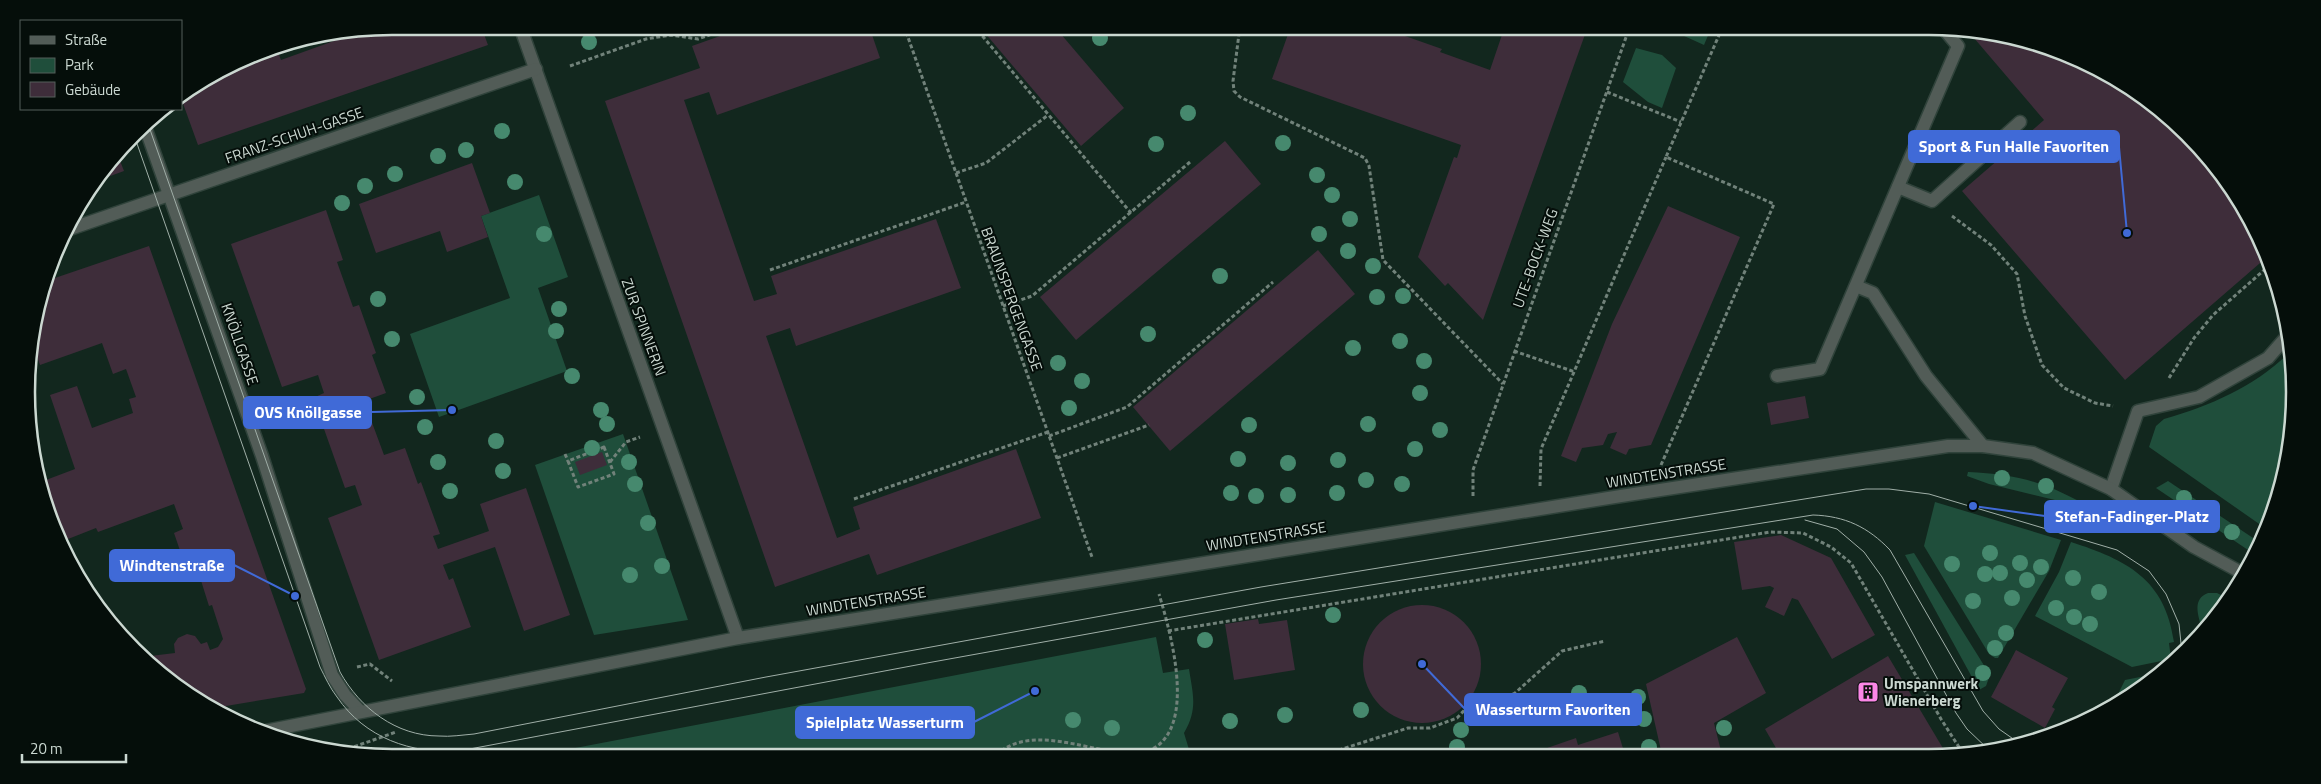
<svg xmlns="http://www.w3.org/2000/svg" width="2321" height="784" viewBox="0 0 2321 784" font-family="'Titillium Web',sans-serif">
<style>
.green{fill:#1f4e3b}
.building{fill:#3e2d3a}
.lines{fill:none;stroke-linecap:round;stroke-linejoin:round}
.service-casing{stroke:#30433b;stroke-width:15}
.minor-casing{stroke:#30433b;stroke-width:15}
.path{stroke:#71827a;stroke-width:3;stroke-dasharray:4 2.5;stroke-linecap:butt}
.service{stroke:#525c57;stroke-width:12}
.minor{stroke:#525c57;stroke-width:12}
.tram{stroke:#a0afa8;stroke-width:1}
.tree{fill:#46896e}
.labels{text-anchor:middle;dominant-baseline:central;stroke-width:4;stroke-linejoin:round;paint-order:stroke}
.street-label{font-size:15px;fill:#cbd8d1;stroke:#050e0a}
.poi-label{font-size:15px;font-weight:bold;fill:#cbd8d1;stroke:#050e0a;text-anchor:start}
.rim{fill:none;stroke:#cbd8d1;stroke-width:2.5}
.leader{fill:none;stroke:#406ad7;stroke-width:2}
.callout-dot{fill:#406ad7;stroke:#050e0a;stroke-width:2}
.callout{fill:#406ad7;stroke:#406ad7;stroke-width:2}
.callout-label{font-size:16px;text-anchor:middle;font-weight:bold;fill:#fff}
</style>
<rect width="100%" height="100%" fill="#12271e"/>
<g class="green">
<path d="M 1662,26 L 1712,26 L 1704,45 Z"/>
<path d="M 1636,48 L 1662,55 L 1676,68 L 1662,108 L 1648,102 L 1623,82 Z"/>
<path d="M 539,195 L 568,277 L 538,288 L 567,371 L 439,417 L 410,334 L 510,298 L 481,216 Z"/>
<path d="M 2292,350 L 2294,416 L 2282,486 L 2265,528 L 2149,447 L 2156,426 L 2164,419 C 2212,405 2256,386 2292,350 Z"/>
<path d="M 623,434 L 688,620 L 594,635 L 535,465 Z"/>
<path d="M 1968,472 C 2014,474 2042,481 2082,503 L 2080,506 L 1989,484 L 1967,476 Z"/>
<path d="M 2168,481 L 2259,542 L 2254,554 L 2156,488 Z"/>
<path d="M 1935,502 L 2061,540 L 2049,571 L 1998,658 L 1995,658 L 1989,654 L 1924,546 Z"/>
<path d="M 2071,542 C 2127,560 2165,579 2174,642 L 2169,643 L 2171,659 L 2132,667 L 2035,616 L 2059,572 Z"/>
<path d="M 1914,553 L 1990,675 L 1986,686 L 1979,690 L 1905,555 Z"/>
<path d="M 2208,593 L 2217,593 L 2227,598 L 2202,629 C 2198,615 2192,599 2208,593 Z"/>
<path d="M 1156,637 L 1163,673 L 1189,669 C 1193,695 1198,709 1184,733 L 1191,756 L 528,757 Z"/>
<path d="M 2160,673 L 2114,702 L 2125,680 Z"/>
</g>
<g class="building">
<path d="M 392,26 L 481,26 L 488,45 L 198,145 L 181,98 L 237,63 L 241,65 L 278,52 L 281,60 L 370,28 Z"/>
<path d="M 748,26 L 869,26 L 880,58 L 717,115 L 709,92 L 684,100 L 754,301 L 777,294 L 771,276 L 936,219 L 961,288 L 796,346 L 790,328 L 766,336 L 837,538 L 860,529 L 853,507 L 1016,449 L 1041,518 L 877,575 L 869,554 L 775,587 L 605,101 L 700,68 L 692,46 Z"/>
<path d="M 979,26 L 1054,26 L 1124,108 L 1081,146 Z"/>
<path d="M 1291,26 L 1389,26 L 1388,30 L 1442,49 L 1440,52 L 1490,70 L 1505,26 L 1588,26 L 1483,320 L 1448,283 L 1445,286 L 1418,257 L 1454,157 L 1457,158 L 1461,145 L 1272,79 Z"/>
<path d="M 1968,31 L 2023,39 L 2091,64 L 2151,102 L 2204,151 L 2246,209 L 2267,257 L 2125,380 L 1962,191 L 2044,120 Z"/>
<path d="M 1225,141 L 1261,184 L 1076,340 L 1040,297 Z"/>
<path d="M 117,153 L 124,171 L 94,182 L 102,170 Z"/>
<path d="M 472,163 L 490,213 L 481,216 L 488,237 L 447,252 L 440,231 L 376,253 L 359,204 Z"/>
<path d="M 1668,206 L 1740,237 L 1651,445 L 1629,449 L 1626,455 L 1610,448 L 1617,432 L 1608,434 L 1603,445 L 1582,448 L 1576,462 L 1561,456 L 1612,324 Z"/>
<path d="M 326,210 L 343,260 L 337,262 L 353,307 L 359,305 L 376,353 L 372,355 L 386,393 L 364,401 L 384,455 L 405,448 L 418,484 L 421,482 L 440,534 L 433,536 L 438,549 L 489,531 L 480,504 L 526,488 L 570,615 L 524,631 L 495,547 L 443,565 L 449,580 L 453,578 L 471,627 L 379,660 L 328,518 L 362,505 L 355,485 L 345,488 L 313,398 L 324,393 L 318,375 L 282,387 L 231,244 Z"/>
<path d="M 149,246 L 306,689 L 304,693 L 214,708 L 189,696 L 142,657 L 175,653 L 174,644 L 178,638 L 187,634 L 195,636 L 201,644 L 207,642 L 210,650 L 218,647 L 223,639 L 212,605 L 209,606 L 198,571 L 188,574 L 174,533 L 183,529 L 174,504 L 98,532 L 96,528 L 63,541 L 39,486 L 38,483 L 75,469 L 50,395 L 77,386 L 92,428 L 133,413 L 129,399 L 136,397 L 126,369 L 113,374 L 102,343 L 40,365 L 34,348 L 29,350 L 29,345 L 49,280 Z"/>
<path d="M 1318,250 L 1355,294 L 1170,451 L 1133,407 Z"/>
<path d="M 1805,396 L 1809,418 L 1771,425 L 1767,403 Z"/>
<path d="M 602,452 L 607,465 L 580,475 L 575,462 Z"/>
<path d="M 1781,535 L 1831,558 L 1875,635 L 1832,659 L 1798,600 L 1792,598 L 1784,616 L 1765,607 L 1774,588 L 1770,586 L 1742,590 L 1734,542 Z"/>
<circle cx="1422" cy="664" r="59"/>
<path d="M 1258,619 L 1259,624 L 1287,620 L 1295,670 L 1234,680 L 1225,624 Z"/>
<path d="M 1737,637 L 1766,693 L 1714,723 L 1722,755 L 1662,755 L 1646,684 Z"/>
<path d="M 2016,650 L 2068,678 L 2052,707 L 2055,709 L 2045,728 L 1991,697 Z"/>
<path d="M 1888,656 L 1947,755 L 1780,755 L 1765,729 Z"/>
<path d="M 1618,732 L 1625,755 L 1524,756 L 1576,738 L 1578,745 Z"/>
</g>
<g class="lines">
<g class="service-casing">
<g id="service">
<path d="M 1898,187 L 1932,201 L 2020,122"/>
<path d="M 1856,286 L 1873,293 L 1926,376 L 1983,446"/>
<path d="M 1777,376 L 1820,369 L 1958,46 L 1943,28"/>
<path d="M 2111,489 L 2138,411 L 2199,397 L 2268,358 L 2289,334"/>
</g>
</g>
<g class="minor-casing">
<g id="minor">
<path d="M 520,26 L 738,638"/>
<path d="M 144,124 L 262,456 L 332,675 L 345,695 L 360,711"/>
<path d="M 64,231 L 536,69"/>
<path d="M 265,731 L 738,638 L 1621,496 L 1948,446 L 1983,446 L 2033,453 L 2111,489 L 2194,547 L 2246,575"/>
</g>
</g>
<g class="path">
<path d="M 904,26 L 1092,557"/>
<path d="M 974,26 L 1131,213"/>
<path d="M 1240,26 L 1233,81 L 1234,91 L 1240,97 L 1365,158 L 1369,166 L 1383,260 L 1503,384"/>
<path d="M 1392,31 L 1394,26"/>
<path d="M 570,66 L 646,39 L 671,35 L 698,39 L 735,26"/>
<path d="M 1607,92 L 1681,122"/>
<path d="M 956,173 L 986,163 L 1048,115"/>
<path d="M 1952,216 L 1991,245 L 2017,274 L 2025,316 L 2042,365 L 2064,388 L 2095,403 L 2113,406"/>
<path d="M 770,270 L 966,202"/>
<path d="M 1003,306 L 1032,296 L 1190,162"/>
<path d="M 1514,351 L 1575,372"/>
<path d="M 2169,378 L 2194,338 L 2213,315 L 2271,264"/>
<path d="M 1049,436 L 1127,407 L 1273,282"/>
<path d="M 604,447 L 614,474 L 578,487 L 568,461 Z"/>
<path d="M 565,454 L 568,461"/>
<path d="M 1057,458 L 1149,425"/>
<path d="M 610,462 L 626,442 L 640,437"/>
<path d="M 1661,465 L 1774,204 L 1666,157 L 1723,26"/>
<path d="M 1540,486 L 1541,449 L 1666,157"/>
<path d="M 1473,496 L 1473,470 L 1630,26"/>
<path d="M 854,499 L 1048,432"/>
<path d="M 1168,631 L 1770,532 L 1803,533 L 1831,547 L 1851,563 L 1941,719 L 1964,755"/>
<path d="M 357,667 L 370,664 L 392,681"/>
<path d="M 342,751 L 396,732"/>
<path d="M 1154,756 L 1154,750"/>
<path d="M 1320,756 L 1408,728 L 1430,728 L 1457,718 L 1473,701 L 1498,702 L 1515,693 L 1562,651 L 1605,641"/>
<path d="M 990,757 C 999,752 1008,746 1017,743 C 1045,735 1076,745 1104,750 C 1114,752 1127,756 1137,754 C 1203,744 1171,634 1159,594"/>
</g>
<use href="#service" class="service"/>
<use href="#minor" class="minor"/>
<g class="tram">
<path d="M 147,121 L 340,672 C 360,708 396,736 439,736 C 450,737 462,735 474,734 L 766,677 L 1261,587 L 1866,489 L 1889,489 L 1929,494 L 2117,550 L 2149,571 L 2166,594 L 2179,624 L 2182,653"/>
<path d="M 134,135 L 320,667 C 325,677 330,688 337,697 C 365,738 411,754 459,751 L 927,663 L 1276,600 L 1813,515 C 1845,516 1868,527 1890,550 L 1983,711 L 1999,729 L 2019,743"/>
<path d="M 1805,520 L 1837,529 L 1864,552 L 1882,577 L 1956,713 L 1967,729 L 1990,751"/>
</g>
</g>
<g class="tree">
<circle cx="1100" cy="38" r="8"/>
<circle cx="589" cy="42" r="8"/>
<circle cx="1188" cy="113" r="8"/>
<circle cx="502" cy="131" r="8"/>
<circle cx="1283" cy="143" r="8"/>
<circle cx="1156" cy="144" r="8"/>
<circle cx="466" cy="150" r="8"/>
<circle cx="438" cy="156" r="8"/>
<circle cx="395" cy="174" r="8"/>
<circle cx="1317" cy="175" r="8"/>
<circle cx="515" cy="182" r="8"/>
<circle cx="365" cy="186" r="8"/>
<circle cx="1332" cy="195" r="8"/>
<circle cx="342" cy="203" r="8"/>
<circle cx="1350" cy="219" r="8"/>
<circle cx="544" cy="234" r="8"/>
<circle cx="1319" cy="234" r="8"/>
<circle cx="1348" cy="251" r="8"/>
<circle cx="1373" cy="266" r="8"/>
<circle cx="1220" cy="276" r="8"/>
<circle cx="1403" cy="296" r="8"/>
<circle cx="1377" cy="297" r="8"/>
<circle cx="378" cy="299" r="8"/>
<circle cx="559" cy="309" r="8"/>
<circle cx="556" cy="331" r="8"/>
<circle cx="1148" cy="334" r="8"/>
<circle cx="392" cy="339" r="8"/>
<circle cx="1400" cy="341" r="8"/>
<circle cx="1353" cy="348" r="8"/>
<circle cx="1424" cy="361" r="8"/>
<circle cx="1058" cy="363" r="8"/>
<circle cx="572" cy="376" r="8"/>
<circle cx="1082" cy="381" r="8"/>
<circle cx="1420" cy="393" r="8"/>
<circle cx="417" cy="397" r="8"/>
<circle cx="1069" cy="408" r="8"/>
<circle cx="601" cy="410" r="8"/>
<circle cx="607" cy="424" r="8"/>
<circle cx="1368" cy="424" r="8"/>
<circle cx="1249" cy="425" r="8"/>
<circle cx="425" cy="427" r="8"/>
<circle cx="1440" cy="430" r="8"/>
<circle cx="496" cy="441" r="8"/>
<circle cx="592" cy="448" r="8"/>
<circle cx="1415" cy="449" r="8"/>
<circle cx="1238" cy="459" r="8"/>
<circle cx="1338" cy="460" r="8"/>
<circle cx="438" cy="462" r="8"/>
<circle cx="629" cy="462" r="8"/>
<circle cx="1288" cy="463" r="8"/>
<circle cx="503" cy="471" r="8"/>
<circle cx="2002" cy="478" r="8"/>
<circle cx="1366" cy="480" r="8"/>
<circle cx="635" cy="484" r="8"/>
<circle cx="1402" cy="484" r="8"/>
<circle cx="2046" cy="486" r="8"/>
<circle cx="450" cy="491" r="8"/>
<circle cx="1231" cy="493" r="8"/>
<circle cx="1337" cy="493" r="8"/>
<circle cx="1288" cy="495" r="8"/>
<circle cx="1256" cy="496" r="8"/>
<circle cx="2184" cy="498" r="8"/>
<circle cx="648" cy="523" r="8"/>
<circle cx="2232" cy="532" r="8"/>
<circle cx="1990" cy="553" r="8"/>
<circle cx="2020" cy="563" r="8"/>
<circle cx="1952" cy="564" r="8"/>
<circle cx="662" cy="566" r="8"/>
<circle cx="2041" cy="567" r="8"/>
<circle cx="2000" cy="573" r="8"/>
<circle cx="1985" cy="574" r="8"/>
<circle cx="630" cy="575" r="8"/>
<circle cx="2073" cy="578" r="8"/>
<circle cx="2027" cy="580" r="8"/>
<circle cx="2099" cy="592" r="8"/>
<circle cx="2012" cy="598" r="8"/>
<circle cx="1973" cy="601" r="8"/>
<circle cx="2056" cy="608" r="8"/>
<circle cx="1333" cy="615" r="8"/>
<circle cx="2074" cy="617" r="8"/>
<circle cx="2090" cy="624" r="8"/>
<circle cx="2006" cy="633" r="8"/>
<circle cx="1205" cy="640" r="8"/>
<circle cx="1995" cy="648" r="8"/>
<circle cx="1983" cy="673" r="8"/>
<circle cx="1579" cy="693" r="8"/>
<circle cx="1638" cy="697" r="8"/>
<circle cx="1361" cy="710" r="8"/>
<circle cx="1285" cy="715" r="8"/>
<circle cx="1644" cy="719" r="8"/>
<circle cx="1073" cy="720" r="8"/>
<circle cx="1230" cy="721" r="8"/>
<circle cx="1112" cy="728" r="8"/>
<circle cx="1724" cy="728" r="8"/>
<circle cx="1461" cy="730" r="8"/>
<circle cx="1457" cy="747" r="8"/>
<circle cx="1649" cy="747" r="8"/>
</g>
<defs>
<g id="building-square" transform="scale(1.125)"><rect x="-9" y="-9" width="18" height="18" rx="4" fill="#fb87e6" stroke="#050e0a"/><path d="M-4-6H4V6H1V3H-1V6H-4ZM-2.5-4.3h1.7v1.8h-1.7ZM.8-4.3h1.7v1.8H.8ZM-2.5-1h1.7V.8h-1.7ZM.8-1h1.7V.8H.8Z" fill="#111"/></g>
</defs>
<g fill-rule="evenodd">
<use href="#building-square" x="1868" y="692"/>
</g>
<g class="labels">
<g class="street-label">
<text transform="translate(294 135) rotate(-19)">FRANZ-SCHUH-GASSE</text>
<text transform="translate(1535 258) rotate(-70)">UTE-BOCK-WEG</text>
<text transform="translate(1012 299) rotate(70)">BRAUNSPERGENGASSE</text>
<text transform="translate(644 327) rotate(70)">ZUR SPINNERIN</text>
<text transform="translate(240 344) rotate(71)">KNÖLLGASSE</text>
<text transform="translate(1666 473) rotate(-9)">WINDTENSTRASSE</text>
<text transform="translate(1266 536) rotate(-9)">WINDTENSTRASSE</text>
<text transform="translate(866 601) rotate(-9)">WINDTENSTRASSE</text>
</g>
<g class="poi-label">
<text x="1884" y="683">Umspannwerk<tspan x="1884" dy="17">Wienerberg</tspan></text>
</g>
</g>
<path d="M0 0H2321V784H0ZM392 35H1929A357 357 0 0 1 2286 392V392A357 357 0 0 1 1929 749H392A357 357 0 0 1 35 392V392A357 357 0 0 1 392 35Z" fill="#050e0a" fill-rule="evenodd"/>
<path class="rim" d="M392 35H1929A357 357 0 0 1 2286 392V392A357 357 0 0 1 1929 749H392A357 357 0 0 1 35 392V392A357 357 0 0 1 392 35Z"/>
<path class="leader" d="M2127 233L2119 147M452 410L371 412M1973 506L2045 516M295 596L234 565M1422 664L1465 709M1035 691L974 722"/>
<g class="callout-dot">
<circle cx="2127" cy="233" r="5"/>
<circle cx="452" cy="410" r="5"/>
<circle cx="1973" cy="506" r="5"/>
<circle cx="295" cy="596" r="5"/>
<circle cx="1422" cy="664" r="5"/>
<circle cx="1035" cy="691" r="5"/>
</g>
<g class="callout">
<rect x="1909" y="131" width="210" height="31" rx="5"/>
<rect x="244" y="397" width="127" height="31" rx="5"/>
<rect x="2045" y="501" width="174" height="31" rx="5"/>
<rect x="110" y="550" width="124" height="31" rx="5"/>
<rect x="1465" y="694" width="176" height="31" rx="5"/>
<rect x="796" y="707" width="178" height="31" rx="5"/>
</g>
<g class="callout-label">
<text x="2014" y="152">Sport &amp; Fun Halle Favoriten</text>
<text x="308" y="418">OVS Knöllgasse</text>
<text x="2132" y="522">Stefan-Fadinger-Platz</text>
<text x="172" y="571">Windtenstraße</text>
<text x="1553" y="715">Wasserturm Favoriten</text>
<text x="885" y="728">Spielplatz Wasserturm</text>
</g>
<rect x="20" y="20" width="162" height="90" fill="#050e0a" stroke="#545f5a"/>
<rect x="30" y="36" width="25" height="8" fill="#525c57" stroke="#545f5a"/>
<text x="65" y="45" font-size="15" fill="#cbd8d1">Straße</text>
<rect x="30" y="58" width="25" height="15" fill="#1f4e3b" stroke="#545f5a"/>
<text x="65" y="70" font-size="15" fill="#cbd8d1">Park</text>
<rect x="30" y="82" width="25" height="15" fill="#3e2d3a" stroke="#545f5a"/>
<text x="65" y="95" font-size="15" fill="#cbd8d1">Gebäude</text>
<path d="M22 754v8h104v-8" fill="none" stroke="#cbd8d1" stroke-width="2.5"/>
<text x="30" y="754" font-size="15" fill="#cbd8d1" stroke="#050e0a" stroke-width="4" paint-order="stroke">20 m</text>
</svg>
